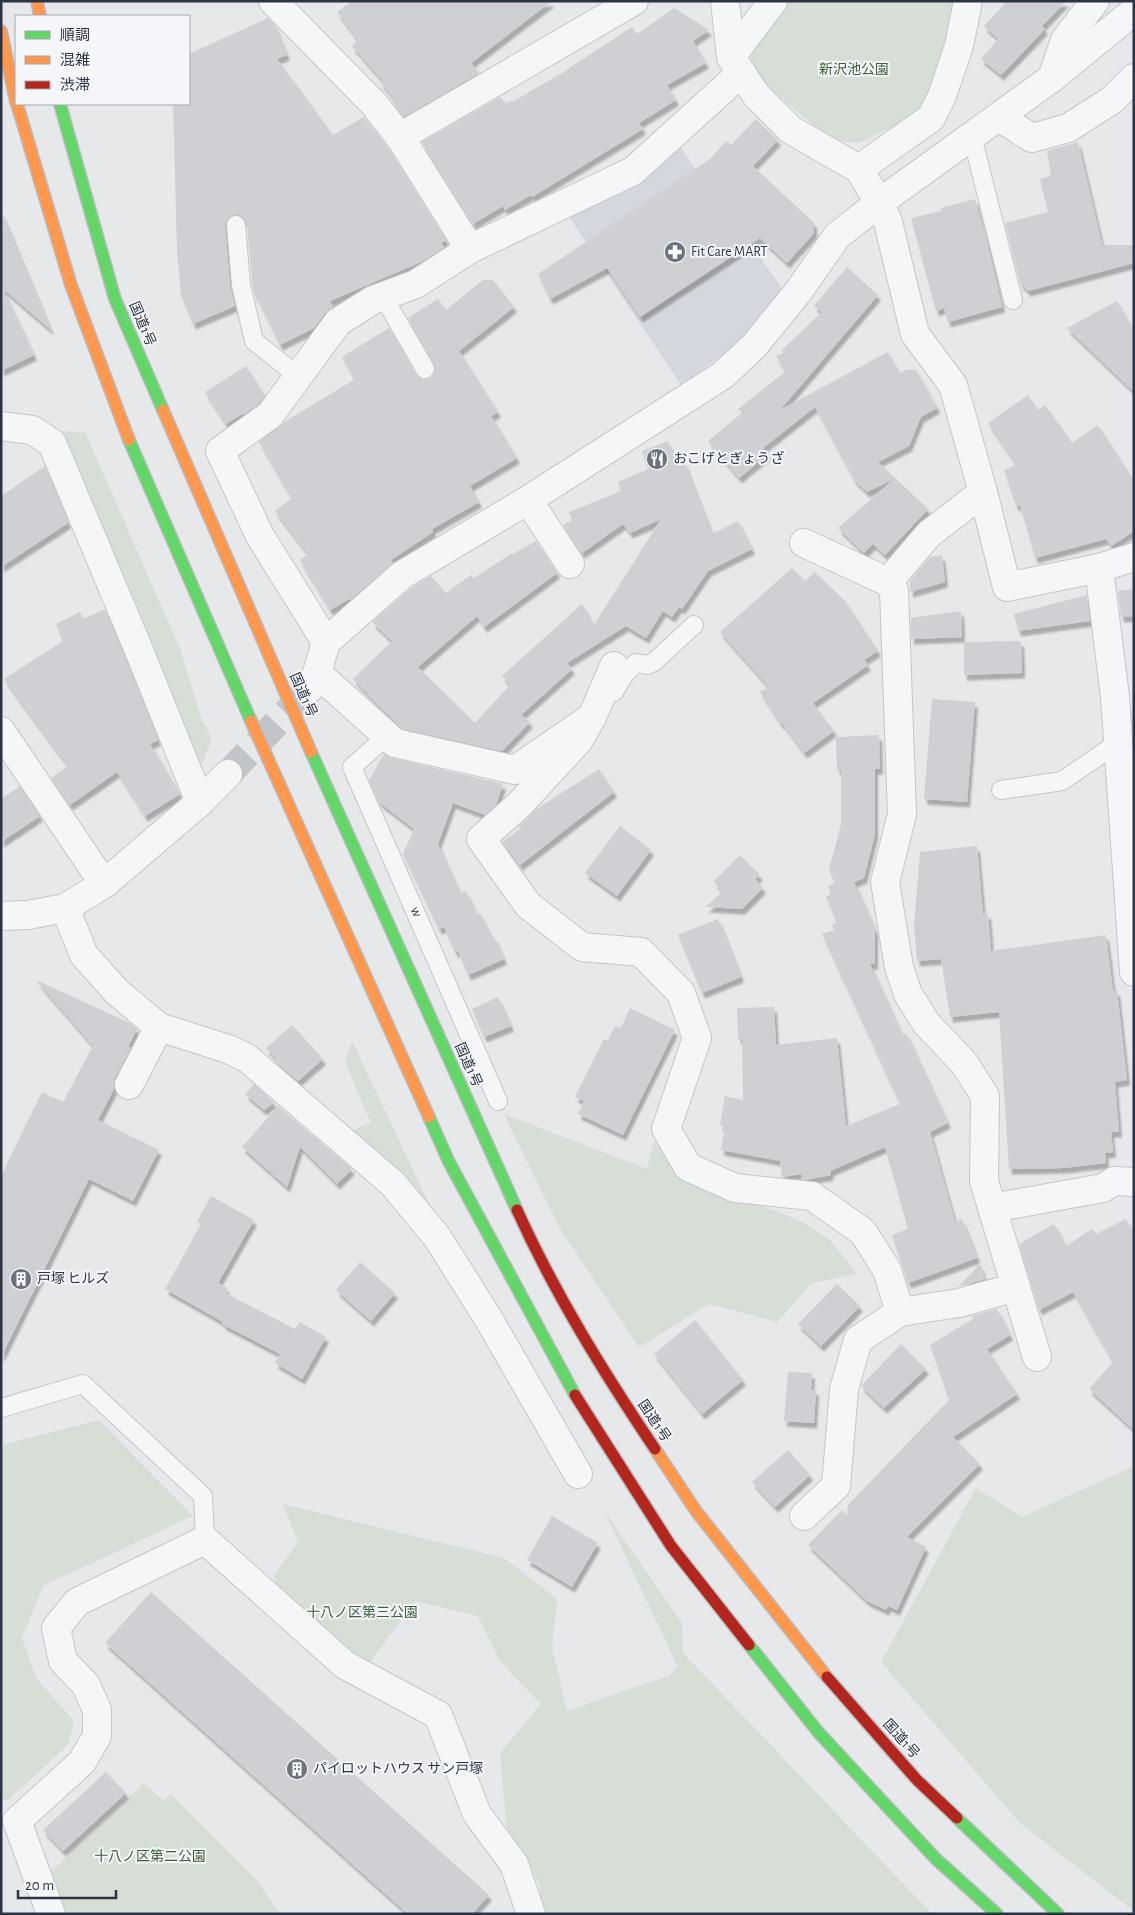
<svg xmlns="http://www.w3.org/2000/svg" width="1135" height="1915" viewBox="0 0 1135 1915" font-family="'Alegreya Sans','Noto Sans JP',sans-serif">
<style>
.built{fill:#d4d7dd}
.green{fill:#d6ded6}
.building{fill:#ced0d3;filter:url(#shadow)}
.lines{fill:none;stroke-linecap:round;stroke-linejoin:round}
.street-tunnel{stroke:#c1c4c9;stroke-width:28;stroke-dasharray:28 14;stroke-linecap:butt}
.lane-casing{stroke:#c4c6c8;stroke-width:20}
.street-casing{stroke:#c4c6c8;stroke-width:30}
.fast-casing{stroke:#b8bbbf;stroke-width:14}
.slow-casing{stroke:#b8bbbf;stroke-width:14}
.jam-casing{stroke:#b8bbbf;stroke-width:14}
.lane{stroke:#f5f6f7;stroke-width:18}
.street{stroke:#f5f6f7;stroke-width:28}
.fast{stroke:#63d668;stroke-width:11}
.slow{stroke:#ff974d;stroke-width:11}
.jam{stroke:#b3261e;stroke-width:11}
.labels{text-anchor:middle;dominant-baseline:central;stroke-width:4;stroke-linejoin:round;paint-order:stroke}
.park-label{font-size:14px;fill:#3f6138;stroke:#f4f6f9}
.poi-label{font-size:14px;fill:#2b3445;stroke:#f4f6f9;text-anchor:start}
.street-label{font-size:14px;fill:#2b3445;stroke:#f4f6f9}
</style>
<defs>
<filter id="shadow"><feDropShadow dx="3" dy="5.5" stdDeviation="1" flood-color="#0004"/></filter>
</defs>
<rect width="100%" height="100%" fill="#e6e8ea"/>
<path class="built" d="M 678,144 L 782,288 L 744,339 L 681,385 L 569,217 L 637,181 Z"/>
<g class="green">
<path d="M 789,1 L 956,1 L 947,51 L 930,99 L 915,116 L 859,143 L 832,141 L 755,76 L 750,52 L 784,11 Z"/>
<path d="M 58,431 L 85,432 L 180,649 L 202,720 L 212,739 L 198,773 Z"/>
<path d="M 352,1041 L 439,1225 L 344,1133 L 371,1123 L 345,1062 Z"/>
<path d="M 504,1114 L 647,1169 L 654,1141 L 691,1178 L 803,1222 L 831,1241 L 857,1274 L 812,1283 L 777,1322 L 709,1304 L 639,1347 L 559,1227 Z"/>
<path d="M 99,1420 L 193,1516 L 43,1586 L 22,1638 L 36,1678 L 74,1721 L 68,1745 L 7,1801 L 1,1796 L 1,1445 Z"/>
<path d="M 1134,1466 L 1134,1911 L 1020,1823 L 881,1662 L 976,1488 L 1022,1517 Z"/>
<path d="M 283,1504 L 504,1558 L 557,1599 L 552,1647 L 567,1711 L 668,1676 L 678,1667 L 604,1511 L 682,1623 L 683,1653 L 932,1914 L 542,1914 L 539,1882 L 507,1831 L 500,1753 L 541,1704 L 500,1661 L 478,1616 L 415,1601 L 369,1664 L 276,1591 L 275,1574 L 298,1542 Z"/>
<path d="M 144,1783 L 163,1801 L 171,1794 L 256,1879 L 280,1914 L 64,1914 L 49,1874 Z"/>
</g>
<g class="building">
<path d="M 352,1 L 552,1 L 471,63 L 479,73 L 404,117 L 392,101 L 395,100 L 380,82 L 382,80 L 352,46 L 358,40 L 337,12 Z"/>
<path d="M 1007,1 L 1066,1 L 1042,26 L 1045,29 L 1001,75 L 981,59 L 998,39 L 984,26 Z"/>
<path d="M 674,8 L 709,30 L 693,41 L 706,63 L 667,85 L 676,100 L 639,123 L 643,129 L 532,197 L 531,195 L 505,210 L 503,206 L 473,224 L 422,142 L 500,97 L 506,104 L 511,100 L 512,102 L 569,69 L 569,68 L 632,27 L 637,34 Z"/>
<path d="M 268,18 L 274,24 L 287,55 L 277,59 L 333,135 L 364,117 L 387,146 L 446,240 L 441,243 L 444,248 L 421,262 L 330,301 L 333,307 L 325,313 L 314,328 L 280,345 L 256,296 L 255,297 L 252,283 L 247,224 L 244,219 L 240,215 L 235,215 L 230,217 L 225,225 L 230,286 L 235,306 L 193,324 L 181,295 L 177,250 L 173,104 L 189,104 L 189,54 Z"/>
<path d="M 756,119 L 778,140 L 753,166 L 814,223 L 814,233 L 787,263 L 760,238 L 640,317 L 607,268 L 550,299 L 538,274 L 710,159 L 726,141 L 731,145 Z"/>
<path d="M 1078,142 L 1102,245 L 1134,245 L 1134,263 L 1028,291 L 1020,283 L 1005,223 L 1048,212 L 1040,179 L 1051,176 L 1047,151 Z"/>
<path d="M 975,199 L 983,229 L 984,228 L 1002,307 L 948,322 L 944,308 L 936,311 L 911,218 L 941,211 L 941,208 Z"/>
<path d="M 1,211 L 51,330 L 2,288 L 34,355 L 1,371 Z"/>
<path d="M 847,267 L 878,295 L 780,410 L 888,352 L 899,373 L 906,370 L 916,370 L 937,408 L 921,417 L 909,446 L 878,462 L 928,509 L 885,555 L 873,544 L 864,553 L 838,528 L 894,479 L 867,492 L 855,481 L 815,407 L 763,448 L 768,454 L 739,478 L 708,441 L 742,413 L 738,409 L 786,371 L 776,356 L 783,353 L 782,350 L 822,312 L 814,306 Z"/>
<path d="M 483,280 L 493,280 L 514,307 L 459,351 L 498,412 L 491,416 L 517,458 L 470,486 L 479,502 L 432,529 L 433,532 L 391,560 L 393,563 L 350,600 L 349,599 L 330,610 L 300,560 L 308,554 L 275,511 L 292,498 L 259,442 L 283,423 L 355,379 L 342,357 L 389,328 L 416,375 L 424,380 L 431,378 L 434,374 L 434,364 L 408,318 L 438,299 L 446,310 Z"/>
<path d="M 1117,301 L 1134,331 L 1134,392 L 1067,328 Z"/>
<path d="M 246,366 L 265,396 L 259,404 L 243,415 L 242,414 L 226,424 L 205,392 Z"/>
<path d="M 1028,395 L 1038,410 L 1045,405 L 1072,443 L 1098,425 L 1134,481 L 1134,531 L 1111,546 L 1106,539 L 1035,558 L 1020,505 L 1016,506 L 1004,470 L 1017,465 L 988,423 Z"/>
<path d="M 668,441 L 678,466 L 684,462 L 712,534 L 738,521 L 752,549 L 708,571 L 682,609 L 679,607 L 672,617 L 663,611 L 646,638 L 626,626 L 567,663 L 572,669 L 521,715 L 530,722 L 502,751 L 402,729 L 353,679 L 392,641 L 372,622 L 411,588 L 431,576 L 446,593 L 471,575 L 474,578 L 512,553 L 513,554 L 536,541 L 557,573 L 484,627 L 477,616 L 418,667 L 475,723 L 510,685 L 502,676 L 582,604 L 594,625 L 661,519 L 630,533 L 623,524 L 582,553 L 563,525 L 572,520 L 569,512 L 621,491 L 618,482 L 648,469 L 642,451 Z"/>
<path d="M 45,466 L 68,523 L 1,567 L 1,496 Z"/>
<path d="M 942,555 L 945,582 L 910,592 L 910,581 L 930,557 Z"/>
<path d="M 792,568 L 805,581 L 815,572 L 845,601 L 878,651 L 864,660 L 868,665 L 813,703 L 834,731 L 804,753 L 782,723 L 781,724 L 760,692 L 769,687 L 720,632 Z"/>
<path d="M 1134,589 L 1134,616 L 1121,617 L 1118,591 Z"/>
<path d="M 1087,595 L 1090,621 L 1018,631 L 1014,614 Z"/>
<path d="M 105,609 L 158,740 L 150,744 L 180,794 L 145,816 L 117,772 L 70,805 L 51,778 L 68,766 L 4,679 L 63,641 L 56,624 L 80,612 L 83,619 Z"/>
<path d="M 961,611 L 962,637 L 911,639 L 911,618 Z"/>
<path d="M 1021,641 L 1022,673 L 964,675 L 964,642 Z"/>
<path d="M 932,699 L 975,702 L 967,802 L 924,799 Z"/>
<path d="M 879,735 L 880,769 L 875,769 L 875,834 L 864,878 L 854,882 L 875,930 L 875,964 L 870,964 L 902,1035 L 906,1033 L 948,1123 L 930,1132 L 955,1222 L 962,1219 L 977,1258 L 908,1283 L 892,1235 L 908,1229 L 885,1147 L 830,1171 L 831,1175 L 805,1180 L 802,1179 L 801,1174 L 782,1177 L 780,1161 L 721,1150 L 725,1127 L 720,1125 L 725,1096 L 743,1100 L 742,1039 L 738,1039 L 737,1008 L 774,1007 L 776,1045 L 837,1038 L 846,1126 L 900,1104 L 822,934 L 834,930 L 832,924 L 837,923 L 826,897 L 831,894 L 828,886 L 835,883 L 829,870 L 841,824 L 841,770 L 837,770 L 836,737 Z"/>
<path d="M 384,754 L 392,758 L 503,784 L 496,805 L 485,815 L 453,803 L 438,844 L 460,894 L 466,891 L 477,915 L 480,913 L 492,938 L 494,937 L 504,959 L 468,975 L 458,951 L 455,952 L 444,927 L 439,929 L 403,854 L 414,829 L 379,802 L 369,780 Z"/>
<path d="M 599,769 L 614,792 L 520,865 L 502,842 L 521,828 L 518,827 L 538,808 Z"/>
<path d="M 20,786 L 40,816 L 1,842 L 1,799 Z"/>
<path d="M 620,826 L 651,850 L 617,896 L 585,873 Z"/>
<path d="M 977,846 L 983,914 L 988,913 L 991,951 L 1106,935 L 1113,991 L 1117,990 L 1127,1080 L 1115,1082 L 1119,1132 L 1111,1132 L 1113,1152 L 1105,1153 L 1106,1163 L 1063,1168 L 1009,1169 L 999,1012 L 950,1017 L 941,959 L 917,961 L 914,927 L 920,852 Z"/>
<path d="M 740,855 L 760,875 L 755,879 L 763,888 L 742,909 L 706,907 L 722,892 L 714,881 Z"/>
<path d="M 718,919 L 741,977 L 702,993 L 678,935 Z"/>
<path d="M 36,980 L 130,1023 L 137,1029 L 128,1047 L 131,1048 L 115,1078 L 114,1089 L 98,1120 L 159,1150 L 133,1201 L 89,1179 L 1,1357 L 1,1176 L 42,1092 L 63,1102 L 93,1046 Z"/>
<path d="M 498,997 L 511,1026 L 484,1037 L 472,1009 Z"/>
<path d="M 630,1008 L 675,1030 L 623,1135 L 578,1114 L 584,1101 L 575,1097 L 604,1039 L 608,1041 L 615,1026 L 621,1028 Z"/>
<path d="M 292,1025 L 323,1059 L 298,1081 L 274,1061 L 276,1059 L 266,1048 Z"/>
<path d="M 254,1084 L 274,1102 L 264,1110 L 245,1094 Z"/>
<path d="M 278,1106 L 352,1169 L 337,1184 L 300,1147 L 287,1187 L 242,1147 Z"/>
<path d="M 211,1196 L 254,1220 L 218,1283 L 227,1288 L 225,1293 L 295,1329 L 300,1322 L 326,1337 L 302,1379 L 275,1363 L 280,1354 L 222,1324 L 223,1322 L 165,1289 L 201,1224 L 197,1222 Z"/>
<path d="M 1126,1219 L 1134,1235 L 1134,1430 L 1089,1389 L 1113,1362 L 1073,1292 L 1039,1310 L 1019,1244 L 1054,1224 L 1066,1246 L 1092,1229 L 1096,1234 Z"/>
<path d="M 360,1262 L 395,1293 L 371,1321 L 336,1290 Z"/>
<path d="M 980,1264 L 985,1279 L 960,1286 L 960,1285 Z"/>
<path d="M 837,1284 L 860,1306 L 821,1346 L 798,1324 Z"/>
<path d="M 997,1309 L 1010,1335 L 987,1349 L 1017,1394 L 953,1437 L 980,1464 L 907,1537 L 926,1547 L 897,1610 L 888,1606 L 886,1610 L 867,1601 L 808,1545 L 842,1510 L 847,1516 L 848,1505 L 949,1400 L 930,1345 L 973,1319 L 972,1316 Z"/>
<path d="M 695,1320 L 743,1380 L 702,1414 L 654,1354 Z"/>
<path d="M 901,1344 L 926,1369 L 884,1408 L 861,1386 Z"/>
<path d="M 788,1372 L 812,1373 L 811,1390 L 816,1390 L 814,1423 L 784,1421 Z"/>
<path d="M 788,1450 L 810,1475 L 775,1507 L 752,1482 Z"/>
<path d="M 552,1516 L 598,1543 L 572,1587 L 527,1560 Z"/>
<path d="M 151,1592 L 489,1895 L 472,1914 L 408,1914 L 105,1643 Z"/>
<path d="M 106,1772 L 126,1793 L 63,1851 L 43,1830 Z"/>
</g>
<g class="lines">
<path class="street-tunnel" d="M 228,774 L 307,691"/>
<g class="lane-casing">
<g id="lane">
<path d="M 972,136 L 1013,300"/>
<path d="M 236,225 L 241,285 L 254,341 L 299,377"/>
<path d="M 383,296 L 425,369"/>
<path d="M 614,692 L 624,675 L 636,663 L 647,665 L 654,662 L 694,625"/>
<path d="M 387,736 L 352,767 L 498,1101"/>
<path d="M 1001,790 L 1062,781 L 1119,742"/>
<path d="M 1,1408 L 83,1384 L 203,1496 L 205,1540"/>
</g>
</g>
<g class="street-casing">
<g id="street">
<path d="M 273,1 L 374,104 L 400,137 L 470,249"/>
<path d="M 725,1 L 731,57 L 756,95 L 791,130 L 859,169 L 879,203 L 888,222 L 915,334 L 953,385 L 983,492 L 1007,587 L 1099,568 L 1134,557"/>
<path d="M 731,57 L 773,1"/>
<path d="M 1052,78 L 1065,40 L 1095,1"/>
<path d="M 999,117 L 1032,138 L 1068,128 L 1112,100 L 1134,78"/>
<path d="M 400,137 L 634,1"/>
<path d="M 859,169 L 931,118 L 942,96 L 959,46 L 968,1"/>
<path d="M 1,426 L 32,430 L 52,443 L 138,648 L 200,802"/>
<path d="M 983,492 L 929,534 L 888,582 L 894,590 L 902,814 L 885,882 L 899,967 L 908,994 L 926,1023 L 964,1063 L 985,1096 L 984,1181 L 1037,1357"/>
<path d="M 528,500 L 570,564"/>
<path d="M 804,543 L 888,582"/>
<path d="M 1099,568 L 1115,697 L 1134,972"/>
<path d="M 326,642 L 260,536 L 220,451 L 270,415 L 338,322 L 373,300 L 416,284 L 470,249 L 633,171 L 741,73"/>
<path d="M 317,673 L 395,743 L 515,770 L 592,717 L 614,666"/>
<path d="M 310,688 L 317,673 L 326,642 L 402,575 L 528,500 L 723,375 L 754,346 L 798,292 L 837,236 L 879,203 L 1052,78 L 1134,11"/>
<path d="M 592,717 L 579,740 L 520,804 L 481,839 L 528,905 L 582,947 L 641,952 L 681,993 L 697,1038 L 666,1129 L 688,1167 L 735,1188 L 812,1196 L 863,1232 L 887,1270 L 900,1312"/>
<path d="M 1,731 L 104,884"/>
<path d="M 65,908 L 84,955 L 117,992 L 159,1027 L 228,1049 L 247,1058 L 393,1184 L 437,1237 L 488,1318 L 578,1474"/>
<path d="M 1,916 L 28,915 L 65,908 L 104,884 L 200,802 L 228,774"/>
<path d="M 129,1085 L 159,1027"/>
<path d="M 992,1208 L 1103,1188 L 1114,1181 L 1134,1182"/>
<path d="M 804,1516 L 836,1486 L 844,1389 L 858,1340 L 900,1312 L 959,1303 L 1016,1287"/>
<path d="M 51,1914 L 17,1821 L 82,1762 L 97,1736 L 97,1710 L 86,1685 L 63,1661 L 56,1628 L 77,1602 L 205,1540 L 345,1665 L 438,1715 L 477,1814 L 514,1864 L 531,1914"/>
</g>
</g>
<g class="fast-casing">
<g id="fast">
<path d="M 60,104 L 115,299 L 163,410"/>
<path d="M 129,440 L 251,721"/>
<path d="M 311,752 L 517,1210"/>
<path d="M 429,1117 L 449,1162 L 575,1395"/>
<path d="M 749,1645 L 819,1733 L 936,1859 L 997,1914"/>
<path d="M 957,1818 L 1058,1914"/>
</g>
</g>
<g class="slow-casing">
<g id="slow">
<path d="M 37,1 L 40,16"/>
<path d="M 1,31 L 16,102"/>
<path d="M 17,104 L 71,285 L 129,440"/>
<path d="M 163,410 L 311,752"/>
<path d="M 251,721 L 429,1117"/>
<path d="M 655,1449 L 696,1511 L 827,1677"/>
</g>
</g>
<g class="jam-casing">
<g id="jam">
<path d="M 517,1210 C 555,1294 604,1373 655,1449"/>
<path d="M 575,1395 L 671,1546 L 749,1645"/>
<path d="M 827,1677 L 917,1780 L 957,1818"/>
</g>
</g>
<use href="#lane" class="lane"/>
<use href="#street" class="street"/>
<use href="#fast" class="fast"/>
<use href="#slow" class="slow"/>
<use href="#jam" class="jam"/>
</g>
<defs>
<g id="pharmacy-disc" transform="scale(1.125)"><circle r="9.5" fill="#6c737f" stroke="#f4f6f9"/><path d="M-2-6h4v4h4v4h-4v4h-4v-4h-4v-4h4Z" fill="#fff"/></g>
<g id="restaurant-disc" transform="scale(1.125)"><circle r="9.5" fill="#6c737f" stroke="#f4f6f9"/><path d="M-5-6h1v4h1v-4h1v4h1v-4h1v5L-1.5 .5V6h-2V.5L-5-1ZM5-6V6H3V1.5H1.5Q1.5-4 5-6Z" fill="#fff"/></g>
<g id="building-disc" transform="scale(1.125)"><circle r="9.5" fill="#6c737f" stroke="#f4f6f9"/><path d="M-4-6H4V6H1V3H-1V6H-4ZM-2.5-4.3h1.7v1.8h-1.7ZM.8-4.3h1.7v1.8H.8ZM-2.5-1h1.7V.8h-1.7ZM.8-1h1.7V.8H.8Z" fill="#fff"/></g>
</defs>
<g fill-rule="evenodd">
<use href="#pharmacy-disc" x="675" y="252"/>
<use href="#restaurant-disc" x="657" y="459"/>
<use href="#building-disc" x="21" y="1279"/>
<use href="#building-disc" x="297" y="1769"/>
</g>
<g class="labels">
<g class="park-label">
<text x="854" y="70">新沢池公園</text>
<text x="362" y="1613">十八ノ区第三公園</text>
<text x="150" y="1857">十八ノ区第二公園</text>
</g>
<g class="poi-label">
<text x="691" y="252">Fit Care MART</text>
<text x="673" y="459">おこげとぎょうざ</text>
<text x="37" y="1279">戸塚 ヒルズ</text>
<text x="313" y="1769">パイロットハウス サン戸塚</text>
</g>
<g class="street-label">
<text transform="translate(142 324) rotate(67)">国道1号</text>
<text transform="translate(303 695) rotate(66)">国道1号</text>
<text transform="translate(416 912) rotate(66)">w</text>
<text transform="translate(468 1065) rotate(66)">国道1号</text>
<text transform="translate(654 1421) rotate(56)">国道1号</text>
<text transform="translate(901 1739) rotate(48)">国道1号</text>
</g>
</g>
<rect width="1135" height="1915" fill="none" stroke="#2b3445" stroke-width="5"/>
<rect x="15" y="15" width="175" height="90" fill="#f4f6f9" stroke="#a4a8b1"/>
<rect x="25" y="31" width="25" height="8" fill="#63d668" stroke="#a4a8b1"/>
<text x="60" y="40" font-size="15" fill="#2b3445">順調</text>
<rect x="25" y="56" width="25" height="8" fill="#ff974d" stroke="#a4a8b1"/>
<text x="60" y="65" font-size="15" fill="#2b3445">混雑</text>
<rect x="25" y="81" width="25" height="8" fill="#b3261e" stroke="#a4a8b1"/>
<text x="60" y="90" font-size="15" fill="#2b3445">渋滞</text>
<path d="M18 1890v8h98v-8" fill="none" stroke="#2b3445" stroke-width="2.5"/>
<text x="25" y="1890" font-size="15" fill="#2b3445" stroke="#f4f6f9" stroke-width="4" paint-order="stroke">20 m</text>
</svg>
